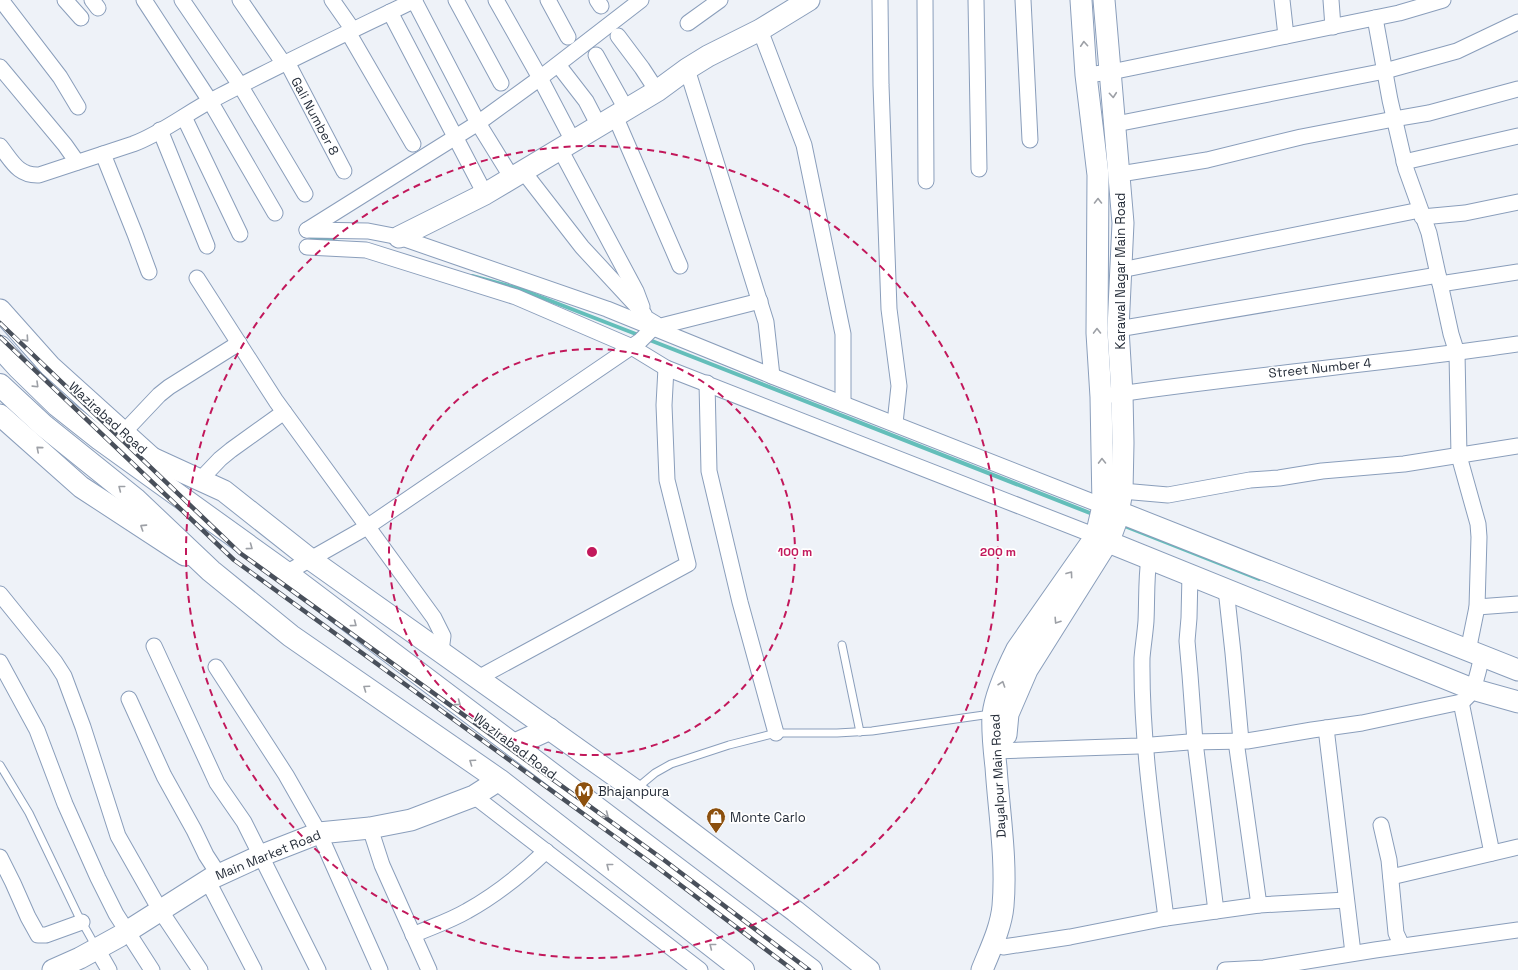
<svg xmlns="http://www.w3.org/2000/svg" width="1518" height="970" viewBox="0 0 1518 970" font-family="'Space Grotesk',sans-serif">
<style>
.lines{fill:none;stroke-linecap:round;stroke-linejoin:round}
.stream{stroke:#64beba;stroke-width:4}
.lane-casing{stroke:#8a9ebb;stroke-width:9}
.street-casing{stroke:#8a9ebb;stroke-width:17}
.secondary-casing{stroke:#8a9ebb;stroke-width:23}
.highway-casing{stroke:#8a9ebb;stroke-width:24}
.lane{stroke:#fff;stroke-width:7}
.street{stroke:#fff;stroke-width:15}
.secondary{stroke:#fff;stroke-width:21}
.highway{stroke:#fff;stroke-width:22}
.rail-casing{stroke:#49505b;stroke-width:4.5}
.rail{stroke:#fff;stroke-width:3;stroke-dasharray:9;stroke-linecap:butt}
.oneway{stroke:#9da0a6}
.ring{fill:none;stroke:#c2185b;stroke-width:2;stroke-dasharray:7 5}
.labels{text-anchor:middle;dominant-baseline:central;stroke-width:3.5;stroke-linejoin:round;paint-order:stroke}
.street-label{font-size:13px;fill:#252d39;stroke:#fff}
.poi-label{font-size:13px;fill:#252d39;stroke:#fff;text-anchor:start}
.centre{fill:#c2185b;stroke:#fff;stroke-width:2}
.ring-label{font-size:12px;text-anchor:middle;font-weight:bold;fill:#c2185b;stroke:#fff;stroke-width:3.5;stroke-linejoin:round;paint-order:stroke}
</style>
<rect width="100%" height="100%" fill="#eef2f8"/>
<g class="lines">
<g class="stream">
<path d="M 311,237 L 338,242"/>
<path d="M 472,276 L 520,289 L 641,336"/>
<path d="M 647,339 L 1095,515"/>
<path d="M 1122,525 L 1259,579"/>
</g>
<g class="lane-casing">
<g id="lane">
<path d="M 842,645 L 860,732"/>
<path d="M 0,765 L 29,813 L 78,915 L 96,947"/>
<path d="M 637,788 L 655,773 L 671,764 L 729,745 L 776,733 L 837,733 L 872,731 L 991,714"/>
</g>
</g>
<g class="street-casing">
<g id="street">
<path d="M 1,0 L 60,77 L 78,107"/>
<path d="M 65,0 L 81,18"/>
<path d="M 92,0 L 98,8"/>
<path d="M 144,0 L 210,101 L 275,213"/>
<path d="M 182,0 L 240,85 L 305,194"/>
<path d="M 240,0 L 284,64"/>
<path d="M 332,0 L 353,30"/>
<path d="M 414,0 L 478,123 L 512,178"/>
<path d="M 456,0 L 501,83"/>
<path d="M 496,0 L 540,78 L 573,141"/>
<path d="M 548,0 L 568,37"/>
<path d="M 597,0 L 601,6"/>
<path d="M 880,0 L 881,85 L 889,309 L 899,386 L 895,423"/>
<path d="M 925,0 L 926,181"/>
<path d="M 976,0 L 979,169"/>
<path d="M 1023,0 L 1030,140"/>
<path d="M 1282,0 L 1286,36"/>
<path d="M 1331,0 L 1333,27"/>
<path d="M 390,12 L 485,194"/>
<path d="M 1375,18 L 1390,100 L 1406,169 L 1429,233 L 1451,334 L 1457,353 L 1459,456 L 1478,524 L 1479,537 L 1477,607 L 1468,651"/>
<path d="M 688,23 L 720,0"/>
<path d="M 760,30 L 804,145 L 843,334 L 843,404"/>
<path d="M 348,32 L 413,144"/>
<path d="M 618,36 L 642,68 L 657,91"/>
<path d="M 596,55 L 626,109"/>
<path d="M 287,62 L 344,171"/>
<path d="M 0,67 L 65,145 L 77,162"/>
<path d="M 687,69 L 766,322 L 772,376"/>
<path d="M 562,70 L 586,101 L 599,126"/>
<path d="M 1086,75 L 1111,72 L 1399,13 L 1443,0"/>
<path d="M 615,116 L 680,266"/>
<path d="M 184,117 L 240,234"/>
<path d="M 1116,124 L 1385,71 L 1457,51 L 1518,22"/>
<path d="M 160,130 L 207,246"/>
<path d="M 0,146 C 12,161 18,176 39,175 L 133,144 C 163,133 189,111 218,97 C 283,63 349,32 415,0"/>
<path d="M 560,149 L 636,291 L 642,307"/>
<path d="M 103,154 L 135,234 L 149,272"/>
<path d="M 1404,162 L 1518,136"/>
<path d="M 523,171 L 582,247 L 644,314 L 646,318 L 656,324"/>
<path d="M 1120,174 L 1207,160 L 1301,137 L 1394,119 L 1429,113 L 1518,89"/>
<path d="M 1422,217 L 1465,213 L 1518,202"/>
<path d="M 307,230 L 368,231 L 399,237 L 607,309 L 772,376 L 1103,506"/>
<path d="M 307,230 L 478,123 L 540,78 L 641,0"/>
<path d="M 307,247 L 366,250 L 516,297 L 630,346 L 666,368 L 1096,536"/>
<path d="M 1121,270 L 1420,210"/>
<path d="M 197,278 L 276,401 L 434,618 L 443,636 L 441,651"/>
<path d="M 1440,284 L 1518,272"/>
<path d="M 1118,329 L 1438,275"/>
<path d="M 707,383 L 709,471 L 740,602 L 776,733"/>
<path d="M 1112,395 C 1247,375 1383,364 1518,344"/>
<path d="M 124,432 L 159,395 L 169,387 L 239,343"/>
<path d="M 200,480 L 220,459 L 231,450 L 284,412"/>
<path d="M 1113,492 L 1122,491 L 1168,495 L 1250,480 L 1279,478 L 1322,471 L 1404,464 L 1518,446"/>
<path d="M 1149,558 C 1146,579 1147,600 1146,621 C 1145,634 1143,646 1142,658 C 1141,745 1155,831 1166,918"/>
<path d="M 286,573 L 367,527 L 640,341 L 651,330 L 661,326 L 760,301"/>
<path d="M 1190,574 L 1189,618 L 1187,641 L 1190,675 L 1195,742 L 1216,911"/>
<path d="M 1226,589 L 1233,653 L 1241,741"/>
<path d="M 0,594 L 55,662 L 64,676 L 83,727 L 118,836 L 160,910 L 200,970"/>
<path d="M 1477,607 L 1518,604"/>
<path d="M 154,646 L 217,783 L 244,822 L 318,970"/>
<path d="M 0,662 L 37,730 L 65,804 L 98,878 L 116,914 L 152,970"/>
<path d="M 216,667 L 286,775 L 319,833 L 380,970"/>
<path d="M 478,678 L 688,564 L 667,480 L 664,405 L 666,368"/>
<path d="M 129,699 L 164,776 L 194,830 L 206,855 L 219,875"/>
<path d="M 1461,702 L 1492,853"/>
<path d="M 1326,728 L 1353,953"/>
<path d="M 1236,741 L 1259,905"/>
<path d="M 994,751 L 1139,746 L 1189,742 L 1247,741 L 1312,730 L 1362,723 L 1461,702 C 1475,695 1478,671 1482,656"/>
<path d="M 474,796 L 700,970"/>
<path d="M 1381,825 L 1389,860 L 1396,933 L 1402,946"/>
<path d="M 370,828 L 382,865 L 429,970"/>
<path d="M 0,857 L 13,883 L 28,917 L 38,935 L 46,935 L 82,922"/>
<path d="M 1391,877 L 1518,847"/>
<path d="M 210,879 L 212,889 L 254,970"/>
<path d="M 413,935 C 431,927 450,921 467,911 C 496,895 522,874 546,851"/>
<path d="M 1003,947 L 1070,937 L 1166,918 L 1216,911 L 1259,905 L 1346,900"/>
<path d="M 97,949 L 109,970"/>
<path d="M 1225,970 L 1264,968 L 1375,950 L 1518,930"/>
</g>
</g>
<g class="secondary-casing">
<g id="secondary">
<path d="M 399,237 L 485,194 L 657,91 L 687,69 L 708,56 L 760,30 L 809,0"/>
<path d="M 0,310 L 50,366 L 162,467"/>
<path d="M 0,415 L 81,487 L 185,555"/>
<path d="M 152,458 L 224,491 L 310,559 L 635,790 L 795,911 L 869,970"/>
<path d="M 1106,507 L 1518,670"/>
<path d="M 1096,537 L 1472,689 L 1518,702"/>
<path d="M 1006,735 L 1008,714 L 1027,670 L 1110,538 L 1117,519 L 1122,491 L 1123,443 L 1122,394 L 1118,329 L 1123,223 L 1104,0"/>
<path d="M 53,970 L 80,958 L 120,936 L 210,879 L 260,856 L 319,833 L 370,828 L 411,820 L 474,796 L 499,780"/>
<path d="M 982,970 C 990,950 1001,928 1003,906 C 1007,860 999,813 996,767 C 994,750 992,732 993,715 C 995,695 1008,667 1017,649 L 1096,536 L 1103,506 L 1101,397 L 1097,333 L 1098,175 L 1086,75 L 1081,0"/>
</g>
</g>
<g class="highway-casing">
<g id="highway">
<path d="M 0,347 L 19,368 L 57,405 L 100,439 L 286,573 L 811,970"/>
<path d="M 0,385 L 43,425 L 135,499 L 211,571 L 291,636 L 499,780 L 743,970"/>
<path d="M 514,745 L 549,729"/>
</g>
</g>
<use href="#lane" class="lane"/>
<use href="#street" class="street"/>
<use href="#secondary" class="secondary"/>
<use href="#highway" class="highway"/>
<g class="rail-casing">
<g id="rail">
<path d="M 0,323 L 240,553 L 664,860 L 809,970"/>
<path d="M 0,337 L 234,560 L 658,868 L 793,970"/>
</g>
</g>
<use href="#rail" class="rail"/>
</g>
<defs><path id="oneway-chevron" d="M-2-3.5L2.5 0L-2 3.5" fill="none" stroke-width="1.6" stroke-linecap="round" stroke-linejoin="round"/></defs>
<g class="oneway">
<use href="#oneway-chevron" transform="translate(1084 44) rotate(-94)"/>
<use href="#oneway-chevron" transform="translate(1113 95) rotate(85)"/>
<use href="#oneway-chevron" transform="translate(1098 201) rotate(-90)"/>
<use href="#oneway-chevron" transform="translate(1097 331) rotate(-91)"/>
<use href="#oneway-chevron" transform="translate(26 339) rotate(48)"/>
<use href="#oneway-chevron" transform="translate(36 385) rotate(44)"/>
<use href="#oneway-chevron" transform="translate(39 449) rotate(-139)"/>
<use href="#oneway-chevron" transform="translate(1102 461) rotate(-91)"/>
<use href="#oneway-chevron" transform="translate(121 488) rotate(-142)"/>
<use href="#oneway-chevron" transform="translate(143 527) rotate(-147)"/>
<use href="#oneway-chevron" transform="translate(250 547) rotate(36)"/>
<use href="#oneway-chevron" transform="translate(1070 574) rotate(-54)"/>
<use href="#oneway-chevron" transform="translate(1057 621) rotate(123)"/>
<use href="#oneway-chevron" transform="translate(354 624) rotate(37)"/>
<use href="#oneway-chevron" transform="translate(1002 684) rotate(-71)"/>
<use href="#oneway-chevron" transform="translate(366 688) rotate(-145)"/>
<use href="#oneway-chevron" transform="translate(458 703) rotate(37)"/>
<use href="#oneway-chevron" transform="translate(472 762) rotate(-145)"/>
<use href="#oneway-chevron" transform="translate(606 815) rotate(37)"/>
<use href="#oneway-chevron" transform="translate(609 866) rotate(-142)"/>
<use href="#oneway-chevron" transform="translate(712 946) rotate(-142)"/>
</g>
<g class="ring">
<circle cx="592" cy="552" r="203"/>
<circle cx="592" cy="552" r="406"/>
</g>
<defs>
<g id="metro-pin" transform="scale(1)"><path d="M0 17L-7.5 6A9.5 9.5 0 1 1 7.5 6Z" fill="#8c500e" stroke="#fff"/><path d="M-5.5 5V-5H-3L0 0L3-5H5.5V5H3V-.5L0 4L-3-.5V5Z" fill="#fff"/></g>
<g id="shop-pin" transform="scale(1)"><path d="M0 17L-7.5 6A9.5 9.5 0 1 1 7.5 6Z" fill="#8c500e" stroke="#fff"/><path d="M-5-2.5h2.3a2.7 3.5 0 0 1 5.4 0H5L5.5 6h-11ZM-1.5-2.5h3a1.5 2.3 0 0 0-3 0Z" fill="#fff"/></g>
</defs>
<g fill-rule="evenodd">
<use href="#metro-pin" x="584" y="791"/>
<use href="#shop-pin" x="716" y="817"/>
</g>
<g class="labels">
<g class="street-label">
<text transform="translate(315 116) rotate(62)">Gali Number 8</text>
<text transform="translate(1120 271) rotate(-90)">Karawal Nagar Main Road</text>
<text transform="translate(1320 368) rotate(-6)">Street Number 4</text>
<text transform="translate(108 418) rotate(42)">Wazirabad Road</text>
<text transform="translate(515 746) rotate(37)">Wazirabad Road</text>
<text transform="translate(998 776) rotate(-93)">Dayalpur Main Road</text>
<text transform="translate(268 855) rotate(-22)">Main Market Road</text>
</g>
<g class="poi-label">
<text x="598" y="791">Bhajanpura</text>
<text x="730" y="817">Monte Carlo</text>
</g>
</g>
<circle cx="592" cy="552" r="6" class="centre"/>
<g class="ring-label">
<text x="795" y="556">100 m</text>
<text x="998" y="556">200 m</text>
</g>
</svg>
